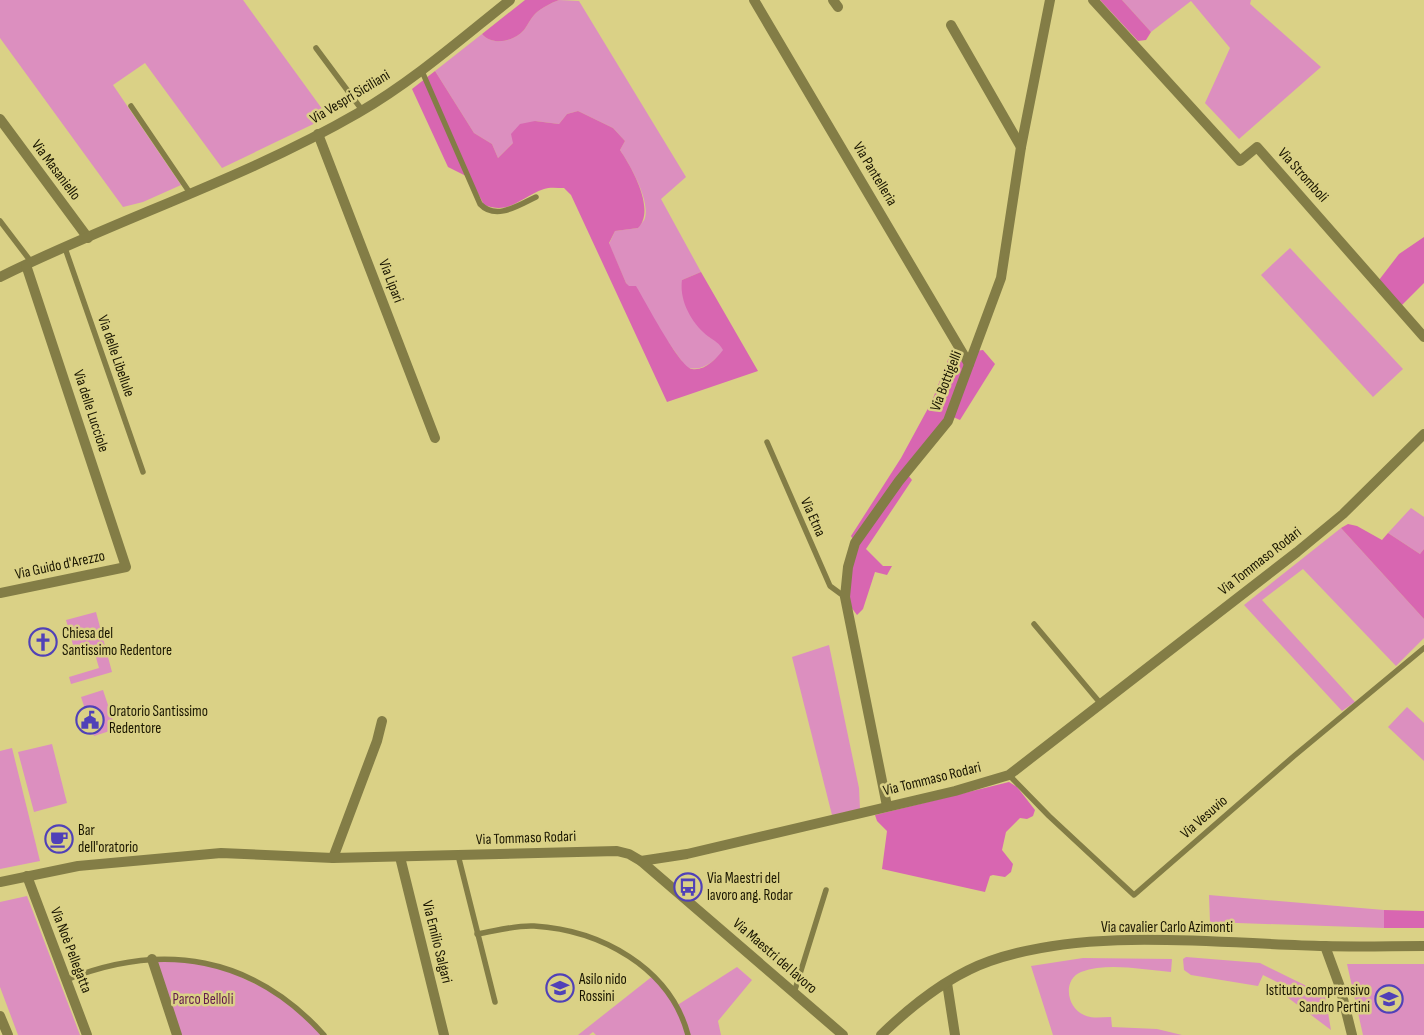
<svg xmlns="http://www.w3.org/2000/svg" width="1424" height="1035" viewBox="0 0 1424 1035" font-family="'Sofia Sans Condensed',sans-serif">
<style>
.green{fill:#dc8fbf}
.forest{fill:#d866b1}
.lines{fill:none;stroke-linecap:round;stroke-linejoin:round}
.lane{stroke:#837d46;stroke-width:5.5}
.street{stroke:#837d46;stroke-width:10}
.labels{text-anchor:middle;dominant-baseline:central;stroke-width:5;stroke-linejoin:round;paint-order:stroke}
.street-label{font-size:15px;fill:#1a1600;stroke:#dad186}
.poi-label{font-size:15px;fill:#1a1600;stroke:#dad186;text-anchor:start}
.park-label{font-size:15px;fill:#631b4c;stroke:#dad186}
</style>
<rect width="100%" height="100%" fill="#dad186"/>
<g class="green">
<path d="M 0,0 L 243,0 L 328,117 L 222,168 L 145,63 L 113,85 L 181,185 L 143,202 L 123,207 L 0,38 Z"/>
<path d="M 559,0 L 579,1 L 686,177 L 661,199 L 701,272 L 682,280 L 709,337 L 718,341 L 724,350 C 715,361 701,373 686,367 L 626,283 L 609,244 L 615,231 L 638,228 C 640,225 644,221 645,218 C 650,200 630,165 620,150 L 625,141 L 613,128 L 578,111 L 567,114 L 559,124 L 535,121 L 498,158 L 492,144 L 474,133 L 435,71 L 482,34 C 492,46 514,42 524,30 C 528,25 530,19 535,14 C 541,8 551,3 559,0 Z"/>
<path d="M 1122,0 L 1251,0 L 1250,4 L 1321,67 L 1239,139 L 1205,103 L 1230,48 L 1191,1 L 1151,32 Z"/>
<path d="M 1290,248 L 1403,369 L 1373,397 L 1261,275 Z"/>
<path d="M 1411,508 L 1424,517 L 1424,549 L 1420,554 L 1388,533 Z"/>
<path d="M 1341,528 L 1424,619 L 1424,638 L 1396,666 L 1303,569 L 1262,600 L 1355,702 L 1342,711 L 1244,605 Z"/>
<path d="M 96,612 L 112,672 L 71,684 L 69,677 L 99,668 L 93,647 L 75,652 L 66,620 Z"/>
<path d="M 829,645 L 859,788 L 860,809 L 832,815 L 792,657 Z"/>
<path d="M 103,690 L 116,729 L 94,736 L 81,697 Z"/>
<path d="M 1407,707 L 1424,723 L 1424,761 L 1388,727 Z"/>
<path d="M 52,744 L 67,803 L 34,812 L 18,752 Z"/>
<path d="M 12,748 L 40,861 L 0,869 L 0,751 Z"/>
<path d="M 1209,895 L 1384,910 L 1384,928 L 1210,922 Z"/>
<path d="M 27,896 L 80,1035 L 18,1035 L 0,987 L 0,902 Z"/>
<path d="M 1186,957 L 1260,963 L 1325,995 L 1331,1030 L 1283,994 L 1287,987 L 1263,975 L 1258,986 L 1191,975 L 1184,970 L 1183,959 Z"/>
<path d="M 152,958 L 180,959 L 226,970 L 283,997 L 324,1035 L 177,1035 Z"/>
<path d="M 1083,958 L 1172,959 L 1171,972 C 1142,970 1109,962 1081,972 C 1062,980 1067,1008 1084,1015 C 1092,1019 1102,1017 1111,1017 L 1112,1027 L 1157,1029 L 1182,1035 L 1053,1035 L 1031,966 Z"/>
<path d="M 1347,964 L 1424,964 L 1424,1035 L 1363,1035 Z"/>
<path d="M 737,967 L 752,980 L 718,1021 L 721,1035 L 596,1035 L 593,1032 L 589,1035 L 578,1035 L 654,975 L 676,1006 Z"/>
</g>
<g class="forest">
<path d="M 525,0 L 559,0 C 551,3 541,8 535,14 C 530,19 528,25 524,30 C 514,42 492,46 482,34 Z"/>
<path d="M 1100,0 L 1122,0 L 1151,32 L 1146,40 L 1138,41 Z"/>
<path d="M 435,71 L 474,133 L 492,144 L 498,158 L 513,143 L 511,134 L 520,124 L 535,121 L 559,124 L 567,114 L 578,111 L 613,128 L 625,141 L 620,150 C 632,168 656,210 638,228 L 615,231 L 609,243 L 626,283 L 629,286 L 636,286 C 644,299 680,368 692,369 C 705,371 716,359 723,350 C 719,343 715,341 709,337 C 692,324 679,301 682,280 L 701,272 L 758,371 L 667,402 L 571,195 L 564,188 C 557,188 549,187 544,189 C 520,197 511,215 484,205 L 470,178 L 448,167 L 412,89 Z"/>
<path d="M 1424,237 L 1424,283 L 1401,306 L 1379,280 L 1399,254 Z"/>
<path d="M 983,350 L 995,364 L 960,420 L 951,416 L 976,351 Z"/>
<path d="M 951,352 L 961,352 L 968,364 L 946,421 L 855,543 L 851,536 L 901,458 L 932,401 Z"/>
<path d="M 908,475 L 912,480 L 866,549 L 883,566 L 892,566 L 887,575 L 875,572 L 863,609 L 857,615 L 848,603 L 851,567 L 858,545 Z"/>
<path d="M 1348,524 L 1357,526 L 1382,540 L 1388,533 L 1420,554 L 1424,549 L 1424,619 L 1341,528 Z"/>
<path d="M 1009,782 L 1017,787 L 1035,810 L 1033,816 L 1027,819 L 1020,818 L 1006,832 L 1002,850 L 1013,864 L 1011,872 L 1005,877 L 993,875 L 990,876 L 985,892 L 882,869 L 887,831 L 877,821 L 875,815 Z"/>
<path d="M 1384,910 L 1424,911 L 1424,928 L 1384,928 Z"/>
</g>
<g class="lines">
<g class="lane">
<path d="M 316,48 L 362,110"/>
<path d="M 421,69 L 480,204 C 496,221 519,205 536,197"/>
<path d="M 131,106 L 190,193"/>
<path d="M 0,221 L 32,263"/>
<path d="M 65,248 L 143,472"/>
<path d="M 767,442 L 830,586 L 845,597"/>
<path d="M 1034,624 L 1101,704"/>
<path d="M 1009,775 L 1049,816 L 1134,895 L 1294,756 L 1424,648"/>
<path d="M 458,855 L 495,1002"/>
<path d="M 477,934 C 496,931 515,925 534,926 C 600,930 670,967 688,1035"/>
<path d="M 66,980 C 163,941 253,956 324,1035"/>
<path d="M 794,993 L 826,890"/>
</g>
<g class="street">
<path d="M 754,0 L 969,364"/>
<path d="M 833,0 L 838,7"/>
<path d="M 1093,0 L 1240,161 L 1257,147 L 1424,337"/>
<path d="M 951,25 L 1021,147"/>
<path d="M 0,119 L 88,238"/>
<path d="M 318,134 L 435,438"/>
<path d="M 0,277 C 117,219 244,179 358,113 C 412,82 461,39 510,0"/>
<path d="M 0,593 L 126,567 L 26,265"/>
<path d="M 887,806 L 845,597 L 848,567 L 855,543 L 899,481 L 948,421 L 1001,278 L 1021,147 L 1050,0"/>
<path d="M 400,857 L 444,1035"/>
<path d="M 333,858 L 377,741 L 382,721"/>
<path d="M 641,861 L 687,854 L 955,791 L 1009,775 L 1297,552 L 1343,514 L 1424,434"/>
<path d="M 27,876 L 87,1035"/>
<path d="M 0,882 L 78,866 L 221,853 L 333,858 L 617,851 L 629,854 L 641,861 L 843,1035"/>
<path d="M 1325,946 L 1340,987 L 1352,1035"/>
<path d="M 152,959 L 177,1035"/>
<path d="M 947,983 L 955,1035"/>
<path d="M 0,1016 L 8,1035"/>
<path d="M 881,1035 C 911,1006 950,975 990,961 C 1090,926 1221,944 1325,946 C 1358,947 1391,946 1424,946"/>
</g>
</g>
<defs>
<g id="church-ring" transform="scale(1.4375)"><circle r="9.5" fill="#dad186" stroke="#5041b8" stroke-width="1.5"/><path d="M-1.2-6h2.4v3.5h3.3v2.4h-3.3V6h-2.4V-.1h-3.3v-2.4h3.3Z" fill="#5041b8"/></g>
<g id="civic-ring" transform="scale(1.4375)"><circle r="9.5" fill="#dad186" stroke="#5041b8" stroke-width="1.5"/><path d="M-.6-6.5H3V-4.5H.6V-3L4-1V1h2V6H-6V1h2V-1L-.6-3ZM-1.2 2.5V6h2.4V2.5Z" fill="#5041b8"/></g>
<g id="cafe-ring" transform="scale(1.4375)"><circle r="9.5" fill="#dad186" stroke="#5041b8" stroke-width="1.5"/><path d="M-5.5-4.5H6V0H3Q3 3.5 0 3.5H-2.5Q-5.5 3.5-5.5 0ZM3-3.2v2h1.7v-2ZM-6 4.5H4V6H-6Z" fill="#5041b8"/></g>
<g id="bus-ring" transform="scale(1.4375)"><circle r="9.5" fill="#dad186" stroke="#5041b8" stroke-width="1.5"/><path d="M-5-6H5V4H4V6H2V4H-2V6H-4V4H-5ZM-3.5-4V0h7V-4ZM-3.5 1.2v1.5H-2V1.2ZM2 1.2v1.5H3.5V1.2Z" fill="#5041b8"/></g>
<g id="school-ring" transform="scale(1.4375)"><circle r="9.5" fill="#dad186" stroke="#5041b8" stroke-width="1.5"/><path d="M0-5L7-2L0 1L-7-2ZM-4 1L0 2.5L4 1V4Q0 6-4 4Z" fill="#5041b8"/></g>
</defs>
<g fill-rule="evenodd">
<use href="#church-ring" x="43" y="642"/>
<use href="#civic-ring" x="90" y="720"/>
<use href="#cafe-ring" x="59" y="839"/>
<use href="#bus-ring" x="688" y="887"/>
<use href="#school-ring" x="560" y="988"/>
<use href="#school-ring" x="1389" y="999"/>
</g>
<g class="labels">
<g class="street-label">
<text transform="translate(350 97) rotate(-31)">Via Vespri Siciliani</text>
<text transform="translate(56 170) rotate(53)">Via Masaniello</text>
<text transform="translate(875 174) rotate(59)">Via Pantelleria</text>
<text transform="translate(1303 175) rotate(48)">Via Stromboli</text>
<text transform="translate(391 281) rotate(69)">Via Lipari</text>
<text transform="translate(116 356) rotate(71)">Via delle Libellule</text>
<text transform="translate(946 381) rotate(-69)">Via Bottigelli</text>
<text transform="translate(91 411) rotate(72)">Via delle Lucciole</text>
<text transform="translate(813 517) rotate(66)">Via Etna</text>
<text transform="translate(1260 561) rotate(-38)">Via Tommaso Rodari</text>
<text transform="translate(60 565) rotate(-12)">Via Guido d'Arezzo</text>
<text transform="translate(932 779) rotate(-14)">Via Tommaso Rodari</text>
<text transform="translate(1204 817) rotate(-41)">Via Vesuvio</text>
<text transform="translate(526 838) rotate(-2)">Via Tommaso Rodari</text>
<text x="1167" y="927">Via cavalier Carlo Azimonti</text>
<text transform="translate(437 942) rotate(76)">Via Emilio Salgari</text>
<text transform="translate(71 950) rotate(69)">Via Noè Pellegatta</text>
<text transform="translate(775 956) rotate(41)">Via Maestri del lavoro</text>
</g>
<g class="poi-label">
<text x="62" y="633">Chiesa del<tspan x="62" dy="17">Santissimo Redentore</tspan></text>
<text x="109" y="711">Oratorio Santissimo<tspan x="109" dy="17">Redentore</tspan></text>
<text x="78" y="830">Bar<tspan x="78" dy="17">dell'oratorio</tspan></text>
<text x="707" y="878">Via Maestri del<tspan x="707" dy="17">lavoro ang. Rodar</tspan></text>
<text x="579" y="979">Asilo nido<tspan x="579" dy="17">Rossini</tspan></text>
<text x="1370" y="990" text-anchor="end">Istituto comprensivo<tspan x="1370" dy="17">Sandro Pertini</tspan></text>
</g>
<g class="park-label">
<text x="203" y="999">Parco Belloli</text>
</g>
</g>
</svg>
